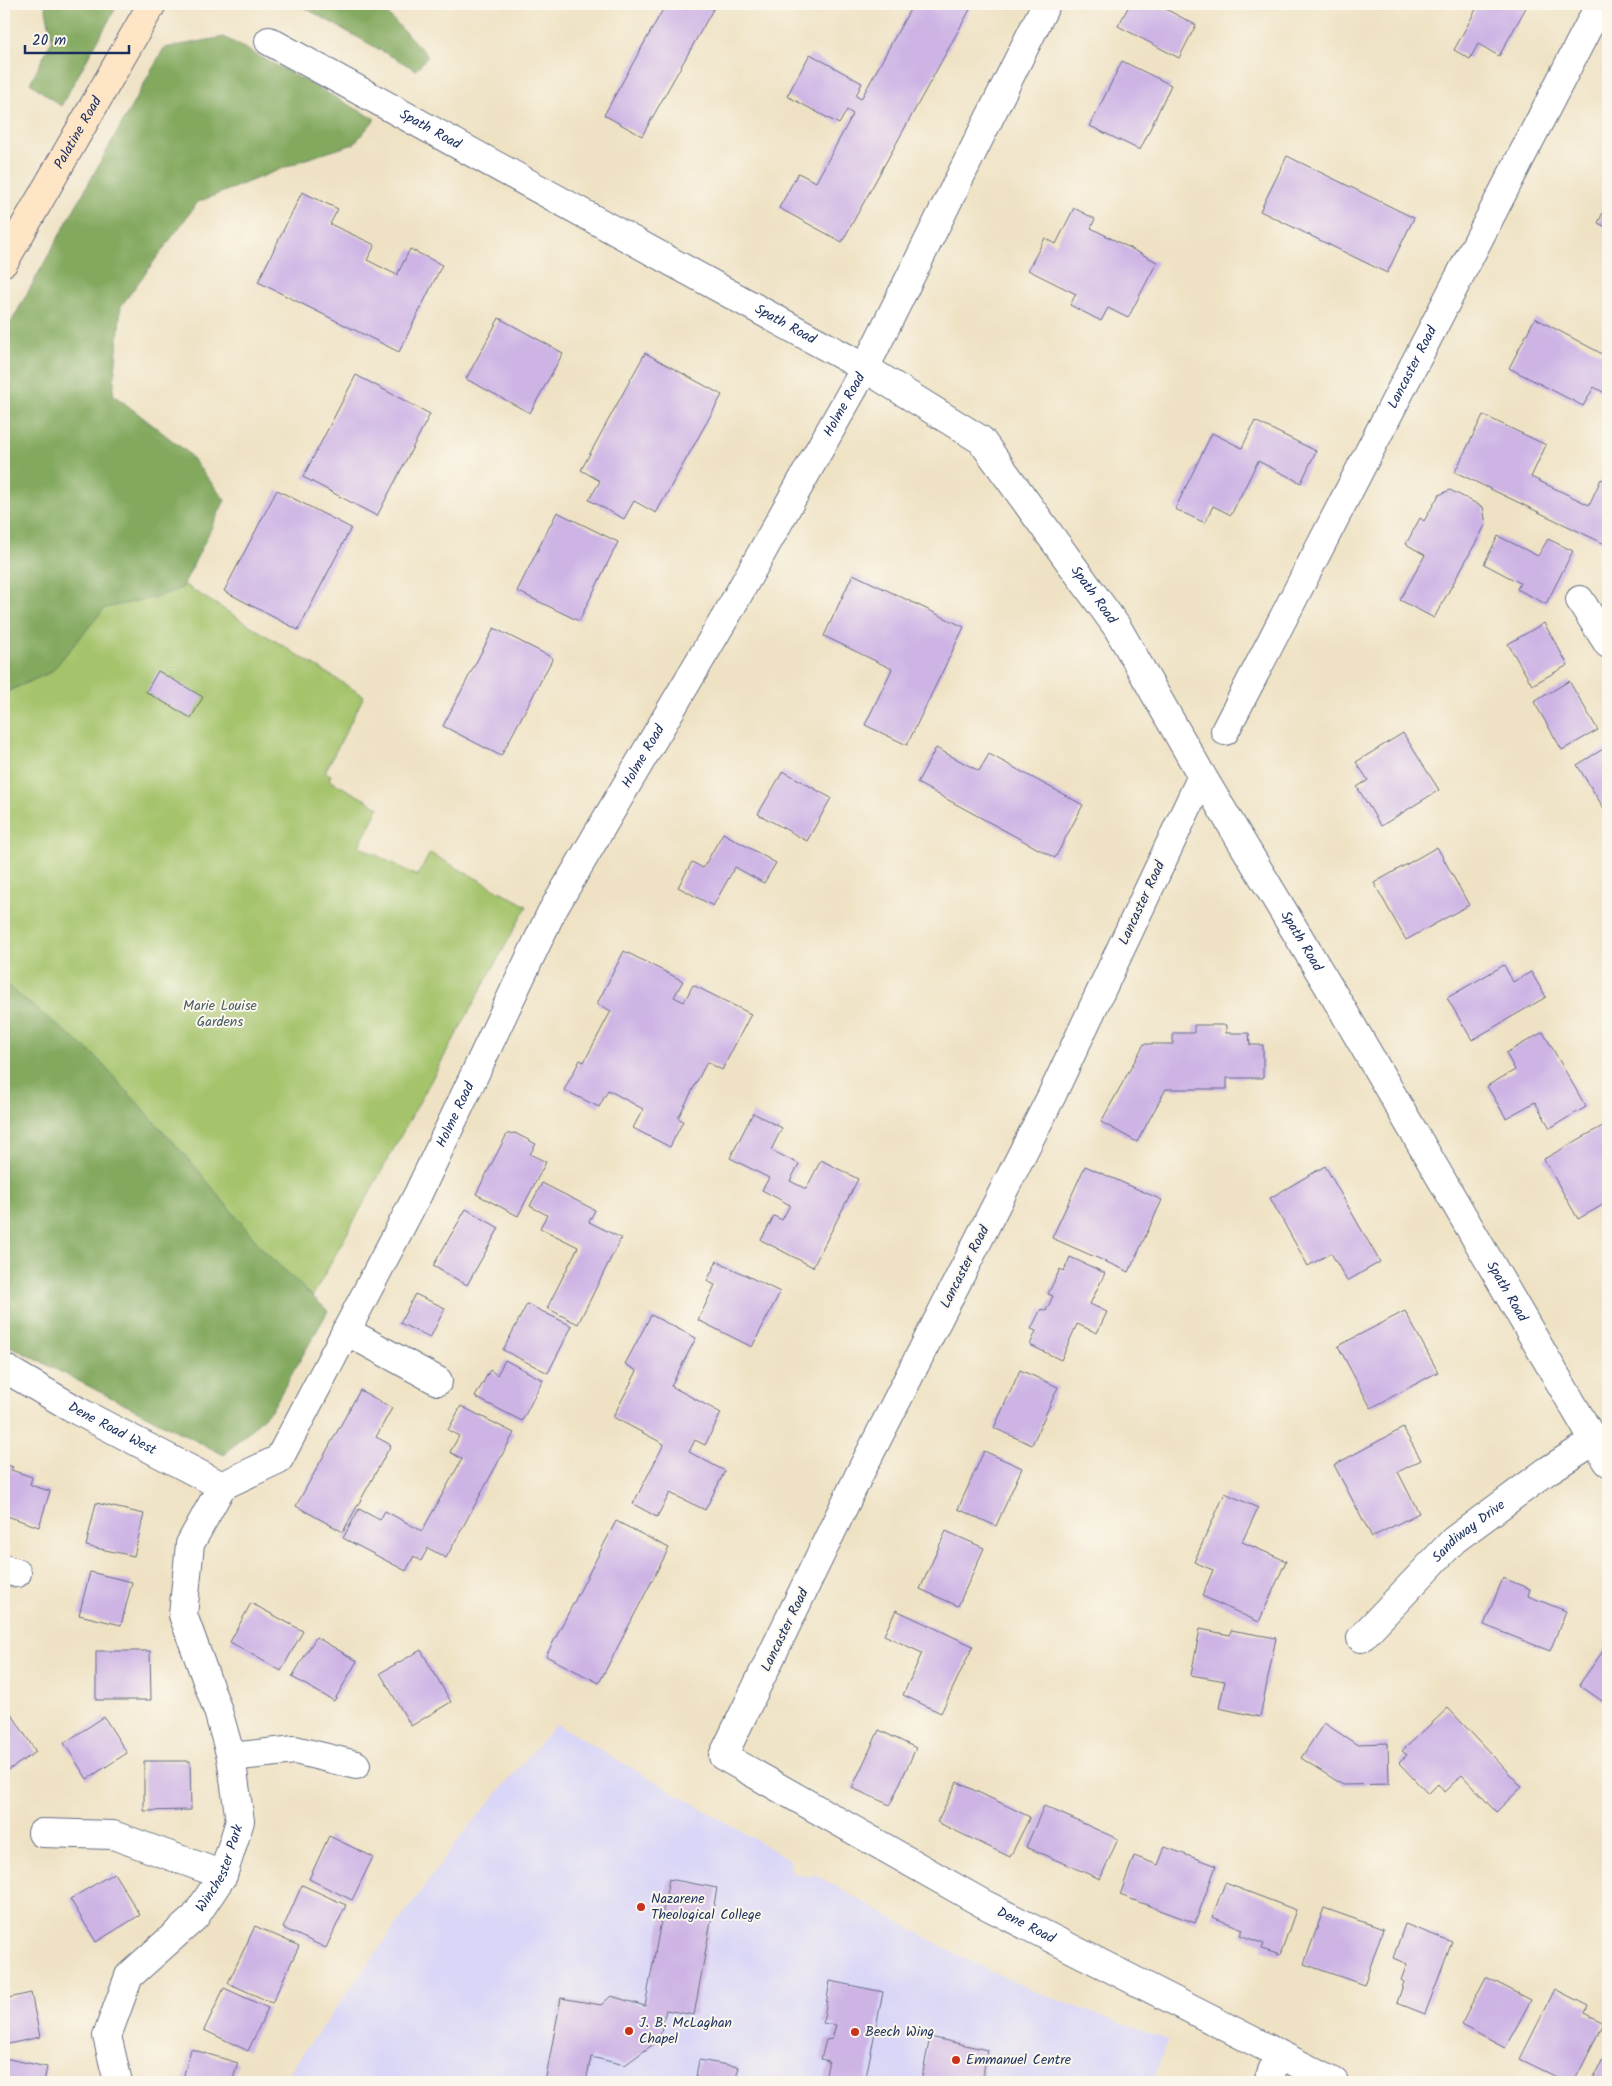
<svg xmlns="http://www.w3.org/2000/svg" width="1612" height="2086" viewBox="0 0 1612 2086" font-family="Kalam,sans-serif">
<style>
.built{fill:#d9d6f7}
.green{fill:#a4c36a;stroke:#607964}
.forest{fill:#83a95e;stroke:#4f6c5e}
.building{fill:#cdb4e5}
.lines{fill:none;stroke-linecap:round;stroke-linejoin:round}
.minor-casing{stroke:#656e82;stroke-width:30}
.secondary-casing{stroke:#656e82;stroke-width:30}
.minor{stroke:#fff;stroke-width:28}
.secondary{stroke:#fde5c5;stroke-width:28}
.poi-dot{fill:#c8321e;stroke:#fbf7ec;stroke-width:2}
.labels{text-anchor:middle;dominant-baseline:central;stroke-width:4;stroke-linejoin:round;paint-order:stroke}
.street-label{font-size:14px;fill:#1b2f5e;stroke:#fbf7ec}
.park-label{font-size:14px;fill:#445b62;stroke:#fbf7ec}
.poi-label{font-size:14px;fill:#1b2f5e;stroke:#fbf7ec;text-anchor:start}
</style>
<rect width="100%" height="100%" fill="#fbf7ec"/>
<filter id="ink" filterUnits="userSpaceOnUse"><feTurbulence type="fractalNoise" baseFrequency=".02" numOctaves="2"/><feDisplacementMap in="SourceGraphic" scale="10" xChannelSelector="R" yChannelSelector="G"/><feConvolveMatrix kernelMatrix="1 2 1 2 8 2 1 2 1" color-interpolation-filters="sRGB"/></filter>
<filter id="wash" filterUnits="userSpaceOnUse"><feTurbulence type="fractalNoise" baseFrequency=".0096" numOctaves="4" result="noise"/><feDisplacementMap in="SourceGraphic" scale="20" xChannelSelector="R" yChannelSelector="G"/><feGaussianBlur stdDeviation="1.12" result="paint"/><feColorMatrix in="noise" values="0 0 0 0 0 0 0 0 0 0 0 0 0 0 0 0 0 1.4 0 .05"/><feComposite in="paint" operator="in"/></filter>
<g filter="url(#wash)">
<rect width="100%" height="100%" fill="#efe2c4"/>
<path class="built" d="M 556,1724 L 789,1859 L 792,1873 L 810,1877 L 814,1874 L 954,1953 L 1038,1993 L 1168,2040 L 1152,2082 L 282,2082 L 461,1836 Z"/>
<path class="green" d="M 4,473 L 364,696 L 325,772 L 331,775 L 329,780 L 379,807 L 359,846 L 417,876 L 430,853 L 527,906 L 226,1454 L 4,1326 Z"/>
<g class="forest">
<path d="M 45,4 L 118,4 L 61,106 L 30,83 L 52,40 Z"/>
<path d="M 298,4 L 378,4 L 428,56 L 416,70 Z"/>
<path d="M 224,37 L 375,119 L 354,144 L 306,159 L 198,202 L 121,306 L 113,394 L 187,452 L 225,500 L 182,588 L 156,597 L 105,608 L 51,672 L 4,693 L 4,335 L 164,48 Z"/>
<path d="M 4,983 L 92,1053 L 192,1163 L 266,1253 L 328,1311 L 272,1409 L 224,1455 L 4,1343 Z"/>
</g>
<g id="blocks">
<g class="building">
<path d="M 666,4 L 716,4 L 642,136 L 604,115 Z"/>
<path d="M 913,4 L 973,4 L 842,242 L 779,208 L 798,173 L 816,182 L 853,114 L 847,110 L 839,124 L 787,96 L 810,54 L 862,83 L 856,96 L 861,99 Z"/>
<path d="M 1130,4 L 1156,4 L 1196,25 L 1179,58 L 1118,26 Z"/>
<path d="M 1479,4 L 1528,4 L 1499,56 L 1478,44 L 1470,59 L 1454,50 Z"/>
<path d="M 1122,61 L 1171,85 L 1140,150 L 1090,126 Z"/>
<path d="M 1287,156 L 1414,218 L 1387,273 L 1260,211 Z"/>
<path d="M 302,192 L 338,209 L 330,224 L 375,245 L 367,260 L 397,275 L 410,249 L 442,265 L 399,352 L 258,282 Z"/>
<path d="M 1608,202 L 1608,228 L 1598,223 Z"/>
<path d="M 1074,208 L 1095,219 L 1091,228 L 1157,262 L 1128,318 L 1108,308 L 1101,321 L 1070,305 L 1076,294 L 1028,270 L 1045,238 L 1056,244 Z"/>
<path d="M 499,318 L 563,353 L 530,413 L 466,379 Z"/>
<path d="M 1535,318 L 1608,357 L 1602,369 L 1608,373 L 1608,395 L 1594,387 L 1583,406 L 1509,368 Z"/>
<path d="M 645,353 L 722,395 L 656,513 L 634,501 L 624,519 L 589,500 L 600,481 L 581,470 Z"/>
<path d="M 356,375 L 430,414 L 377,516 L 303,477 Z"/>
<path d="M 1483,415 L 1546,445 L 1531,477 L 1589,505 L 1601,479 L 1608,483 L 1608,542 L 1607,545 L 1455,472 Z"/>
<path d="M 1255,421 L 1316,451 L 1301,483 L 1258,461 L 1231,515 L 1213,506 L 1205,523 L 1175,509 L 1212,433 L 1242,448 Z"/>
<path d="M 277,490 L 351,528 L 298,630 L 224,591 Z"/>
<path d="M 1450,490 L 1483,507 L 1486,524 L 1434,618 L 1400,600 L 1425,555 L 1406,544 L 1420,518 L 1424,521 L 1439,495 Z"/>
<path d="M 557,512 L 618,542 L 579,621 L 517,591 Z"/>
<path d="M 1498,536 L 1538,556 L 1548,539 L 1573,551 L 1546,604 L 1517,589 L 1520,583 L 1484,564 Z"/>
<path d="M 853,574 L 964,627 L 907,745 L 865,725 L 892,669 L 824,636 Z"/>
<path d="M 1544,623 L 1568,665 L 1532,685 L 1508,644 Z"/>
<path d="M 494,628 L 553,658 L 501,756 L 443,726 Z"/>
<path d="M 158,671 L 203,697 L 191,718 L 146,692 Z"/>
<path d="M 1569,681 L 1598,730 L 1562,750 L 1534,702 Z"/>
<path d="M 1403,733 L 1439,790 L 1381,826 L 1357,787 L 1368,780 L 1356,762 Z"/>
<path d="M 1608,746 L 1608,815 L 1577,765 Z"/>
<path d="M 936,748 L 979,771 L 989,754 L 1083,805 L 1055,858 L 917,783 Z"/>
<path d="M 783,771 L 831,798 L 807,841 L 758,814 Z"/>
<path d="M 723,833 L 776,863 L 764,883 L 735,867 L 713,906 L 678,887 L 692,862 L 703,868 Z"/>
<path d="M 1437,847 L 1469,905 L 1406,940 L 1374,883 Z"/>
<path d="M 624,951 L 683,981 L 674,997 L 684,1002 L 693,985 L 751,1014 L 722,1070 L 707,1062 L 678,1118 L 683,1121 L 670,1147 L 633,1128 L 643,1109 L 608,1090 L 599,1107 L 564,1090 L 580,1060 L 584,1062 L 611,1011 L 597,1004 Z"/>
<path d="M 1504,965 L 1513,982 L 1531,972 L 1546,997 L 1472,1040 L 1447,998 Z"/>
<path d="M 1194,1025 L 1226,1025 L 1226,1033 L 1249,1033 L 1250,1045 L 1263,1045 L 1263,1078 L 1227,1078 L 1227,1089 L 1166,1089 L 1137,1142 L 1101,1122 L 1144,1044 L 1173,1044 L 1173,1033 L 1194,1033 Z"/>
<path d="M 1543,1032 L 1586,1107 L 1550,1128 L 1535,1102 L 1506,1118 L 1487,1086 L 1515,1070 L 1506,1053 Z"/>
<path d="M 753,1113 L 782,1128 L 771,1150 L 799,1164 L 790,1181 L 806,1189 L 821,1160 L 858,1179 L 813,1267 L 761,1240 L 774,1216 L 782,1220 L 790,1205 L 762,1190 L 769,1178 L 730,1158 Z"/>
<path d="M 1608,1123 L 1608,1202 L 1578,1219 L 1544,1159 Z"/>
<path d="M 515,1133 L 536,1144 L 530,1154 L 546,1162 L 518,1216 L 476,1194 L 507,1134 Z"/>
<path d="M 1085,1166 L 1162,1200 L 1129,1272 L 1052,1238 Z"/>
<path d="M 1325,1166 L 1380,1262 L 1347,1281 L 1331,1253 L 1308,1266 L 1270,1198 Z"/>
<path d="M 542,1183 L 595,1210 L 589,1222 L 621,1238 L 578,1324 L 547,1308 L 578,1247 L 540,1228 L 547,1215 L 530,1206 Z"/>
<path d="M 466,1209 L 499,1228 L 467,1285 L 433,1266 Z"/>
<path d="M 1070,1257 L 1105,1273 L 1090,1304 L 1107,1312 L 1097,1333 L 1077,1324 L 1061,1360 L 1030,1345 L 1036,1331 L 1031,1329 L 1041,1309 L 1046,1311 L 1053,1296 L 1048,1294 L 1060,1269 L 1064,1271 Z"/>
<path d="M 717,1261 L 780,1292 L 752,1347 L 698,1320 L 715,1285 L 707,1281 Z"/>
<path d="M 415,1294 L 445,1308 L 430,1338 L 400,1323 Z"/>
<path d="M 527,1304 L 572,1326 L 548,1373 L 503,1350 Z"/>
<path d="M 1405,1311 L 1438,1372 L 1371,1408 L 1338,1346 Z"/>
<path d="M 651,1315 L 696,1338 L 671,1386 L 721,1413 L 705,1445 L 695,1440 L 689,1452 L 725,1471 L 705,1510 L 670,1493 L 657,1517 L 633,1504 L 664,1444 L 613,1417 L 637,1371 L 625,1364 Z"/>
<path d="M 505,1360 L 543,1380 L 522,1421 L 475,1397 L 490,1370 L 497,1375 Z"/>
<path d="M 1020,1370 L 1058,1387 L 1032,1445 L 994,1428 Z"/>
<path d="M 360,1390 L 392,1408 L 376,1437 L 391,1445 L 343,1532 L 296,1506 Z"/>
<path d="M 461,1406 L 514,1433 L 446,1558 L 428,1548 L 421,1561 L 414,1556 L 406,1571 L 343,1538 L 359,1509 L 380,1520 L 385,1511 L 422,1531 L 462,1459 L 450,1452 L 459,1436 L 448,1430 Z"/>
<path d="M 1403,1428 L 1421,1460 L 1398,1472 L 1419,1513 L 1372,1537 L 1334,1465 Z"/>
<path d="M 984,1451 L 1022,1468 L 996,1526 L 958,1509 Z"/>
<path d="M 4,1464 L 13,1467 L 11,1470 L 32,1477 L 30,1485 L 50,1491 L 39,1527 L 4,1515 Z"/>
<path d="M 1225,1493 L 1258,1508 L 1242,1542 L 1286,1561 L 1259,1622 L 1202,1596 L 1213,1570 L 1194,1562 Z"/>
<path d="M 96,1503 L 144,1514 L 134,1556 L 86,1546 Z"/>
<path d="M 616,1521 L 669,1548 L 599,1683 L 546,1656 Z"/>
<path d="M 946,1531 L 984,1548 L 958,1606 L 920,1589 Z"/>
<path d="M 90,1572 L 132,1582 L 121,1625 L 79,1615 Z"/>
<path d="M 1503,1578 L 1530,1589 L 1528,1596 L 1566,1611 L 1550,1651 L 1484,1625 Z"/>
<path d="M 251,1603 L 303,1631 L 281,1671 L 230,1642 Z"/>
<path d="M 896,1610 L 973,1646 L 941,1713 L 903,1695 L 922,1653 L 884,1635 Z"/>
<path d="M 1200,1629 L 1230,1635 L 1231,1630 L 1276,1638 L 1260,1717 L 1219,1708 L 1225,1681 L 1191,1675 Z"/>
<path d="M 316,1637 L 357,1661 L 334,1701 L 292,1677 Z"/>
<path d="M 1608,1644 L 1608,1705 L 1579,1685 Z"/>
<path d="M 421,1650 L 451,1702 L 411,1726 L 380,1673 Z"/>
<path d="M 96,1651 L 150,1651 L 151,1700 L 96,1700 Z"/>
<path d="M 1448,1708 L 1522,1787 L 1496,1812 L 1462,1775 L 1444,1792 L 1438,1784 L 1428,1794 L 1399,1763 L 1407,1755 L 1402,1751 Z"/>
<path d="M 11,1713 L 36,1752 L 4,1773 L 4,1718 Z"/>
<path d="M 104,1717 L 127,1753 L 87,1779 L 64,1743 Z"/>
<path d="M 1324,1723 L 1356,1744 L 1388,1743 L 1389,1784 L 1343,1785 L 1301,1758 Z"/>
<path d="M 879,1730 L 916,1748 L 890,1805 L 852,1788 Z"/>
<path d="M 144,1761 L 190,1761 L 191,1810 L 144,1811 Z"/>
<path d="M 957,1782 L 1030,1817 L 1010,1857 L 937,1822 Z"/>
<path d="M 1044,1806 L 1118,1839 L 1100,1879 L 1026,1847 Z"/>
<path d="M 329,1836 L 373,1857 L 352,1900 L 309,1879 Z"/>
<path d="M 1165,1847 L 1216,1866 L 1195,1923 L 1120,1895 L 1134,1856 L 1158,1865 Z"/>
<path d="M 114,1873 L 140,1915 L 96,1942 L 70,1899 Z"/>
<path d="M 669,1879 L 717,1888 L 694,2015 L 666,2010 L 659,2040 L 625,2065 L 591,2057 L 586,2082 L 545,2082 L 561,1998 L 601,2005 L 611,1996 L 645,2006 Z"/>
<path d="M 1225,1883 L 1296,1910 L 1280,1955 L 1262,1949 L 1264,1944 L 1240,1935 L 1243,1929 L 1212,1917 Z"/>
<path d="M 302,1885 L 346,1905 L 326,1948 L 283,1928 Z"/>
<path d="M 1324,1908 L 1383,1929 L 1364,1985 L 1304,1964 Z"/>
<path d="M 1405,1924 L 1452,1942 L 1425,2014 L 1397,2003 L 1404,1982 L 1401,1980 L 1407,1964 L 1393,1958 Z"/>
<path d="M 255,1926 L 299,1946 L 272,2003 L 228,1983 Z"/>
<path d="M 1486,1977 L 1531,2000 L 1505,2048 L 1461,2025 Z"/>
<path d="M 830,1981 L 883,1992 L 865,2082 L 824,2082 L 829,2061 L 821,2059 L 826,2040 L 832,2039 L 836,2025 L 823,2023 Z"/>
<path d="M 224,1988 L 268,2008 L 248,2051 L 204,2030 Z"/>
<path d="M 1555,1989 L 1588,2006 L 1585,2013 L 1604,2023 L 1574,2082 L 1567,2082 L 1520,2059 Z"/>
<path d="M 31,1993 L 40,2037 L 4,2045 L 4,1999 Z"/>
<path d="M 930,2037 L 987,2050 L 982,2082 L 921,2082 Z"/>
<path d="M 1608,2048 L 1608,2082 L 1591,2082 Z"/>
<path d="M 191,2049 L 238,2063 L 232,2082 L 182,2082 Z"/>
<path d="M 4,2058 L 47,2067 L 44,2082 L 4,2082 Z"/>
<path d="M 699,2060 L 739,2067 L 735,2082 L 695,2082 Z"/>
<path d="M 754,2078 L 775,2080 L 775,2082 L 753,2082 Z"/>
</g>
</g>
</g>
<g filter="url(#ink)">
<use href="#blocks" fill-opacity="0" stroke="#656e82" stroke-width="1"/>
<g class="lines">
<g class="minor-casing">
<g id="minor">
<path id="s1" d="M 269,41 L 865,368 L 981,440 L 1117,627 L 1202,776 L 1341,1007 L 1594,1441 L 1608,1462"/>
<path d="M 1580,600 L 1608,644"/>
<path id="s2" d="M 1225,731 L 1600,4"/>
<path id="s3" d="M 1202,776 L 1051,1097 L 859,1475 L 723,1756 L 982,1903 L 1334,2082"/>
<path d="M 346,1331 L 438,1381"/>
<path id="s4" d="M 4,1368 L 78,1411 L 222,1486"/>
<path id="s5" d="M 222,1486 L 279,1459 L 418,1194 L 551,913 L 729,611 L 865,368 L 1046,4"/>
<path d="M 4,1569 L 17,1573"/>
<path id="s6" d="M 1361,1638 L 1454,1540 L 1547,1471 L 1594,1441"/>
<path d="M 231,1757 L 295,1750 L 356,1765"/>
<path d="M 42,1833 L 113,1835 L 223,1875"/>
<path id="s7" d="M 118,2082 L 107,2036 L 129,1976 L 195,1917 L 223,1875 L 240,1821 L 231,1757 L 218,1711 L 183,1615 L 190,1544 L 222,1486"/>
<path d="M 1268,2082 L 1278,2055"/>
</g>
</g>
<g class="secondary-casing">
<g id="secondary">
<path id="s8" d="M 4,262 L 152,4"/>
</g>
</g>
<use href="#minor" class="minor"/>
<use href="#secondary" class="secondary"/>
</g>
</g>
<g class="poi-dot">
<circle cx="641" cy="1907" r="5"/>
<circle cx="629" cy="2031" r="5"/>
<circle cx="855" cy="2032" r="5"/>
<circle cx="956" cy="2060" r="5"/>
</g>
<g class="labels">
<g class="street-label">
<text stroke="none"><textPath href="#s1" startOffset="184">Spath Road</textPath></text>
<text stroke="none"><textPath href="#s8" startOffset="149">Palatine Road</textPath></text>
<text stroke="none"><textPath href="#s1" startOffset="589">Spath Road</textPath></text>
<text stroke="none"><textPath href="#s2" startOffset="409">Lancaster Road</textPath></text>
<text stroke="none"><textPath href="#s5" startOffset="1260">Holme Road</textPath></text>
<text stroke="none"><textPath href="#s1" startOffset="1008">Spath Road</textPath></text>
<text stroke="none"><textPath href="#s5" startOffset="855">Holme Road</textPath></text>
<text transform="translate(1142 903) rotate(-65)">Lancaster Road</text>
<text stroke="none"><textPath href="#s1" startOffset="1412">Spath Road</textPath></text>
<text stroke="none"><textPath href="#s5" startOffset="450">Holme Road</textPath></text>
<text transform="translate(965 1267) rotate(-63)">Lancaster Road</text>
<text stroke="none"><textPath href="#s1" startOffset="1818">Spath Road</textPath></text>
<text stroke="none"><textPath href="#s4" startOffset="124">Dene Road West</textPath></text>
<text stroke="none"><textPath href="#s6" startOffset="152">Sandiway Drive</textPath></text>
<text transform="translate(785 1630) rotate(-64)">Lancaster Road</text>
<text stroke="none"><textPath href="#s7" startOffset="255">Winchester Park</textPath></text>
<text stroke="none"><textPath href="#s3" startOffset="1438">Dene Road</textPath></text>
</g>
<g class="park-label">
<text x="220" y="1006">Marie Louise<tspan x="220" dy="16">Gardens</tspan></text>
</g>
<g class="poi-label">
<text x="651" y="1899">Nazarene<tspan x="651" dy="16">Theological College</tspan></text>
<text x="639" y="2023">J. B. McLaghan<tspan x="639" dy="16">Chapel</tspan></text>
<text x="865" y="2032">Beech Wing</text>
<text x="966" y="2060">Emmanuel Centre</text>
</g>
</g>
<rect width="1612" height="2086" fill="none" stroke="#fbf7ec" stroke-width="20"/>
<path d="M25 45v8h104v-8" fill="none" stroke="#1b2f5e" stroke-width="2.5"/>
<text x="32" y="45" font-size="15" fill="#1b2f5e" stroke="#fbf7ec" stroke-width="4" paint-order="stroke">20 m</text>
</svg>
